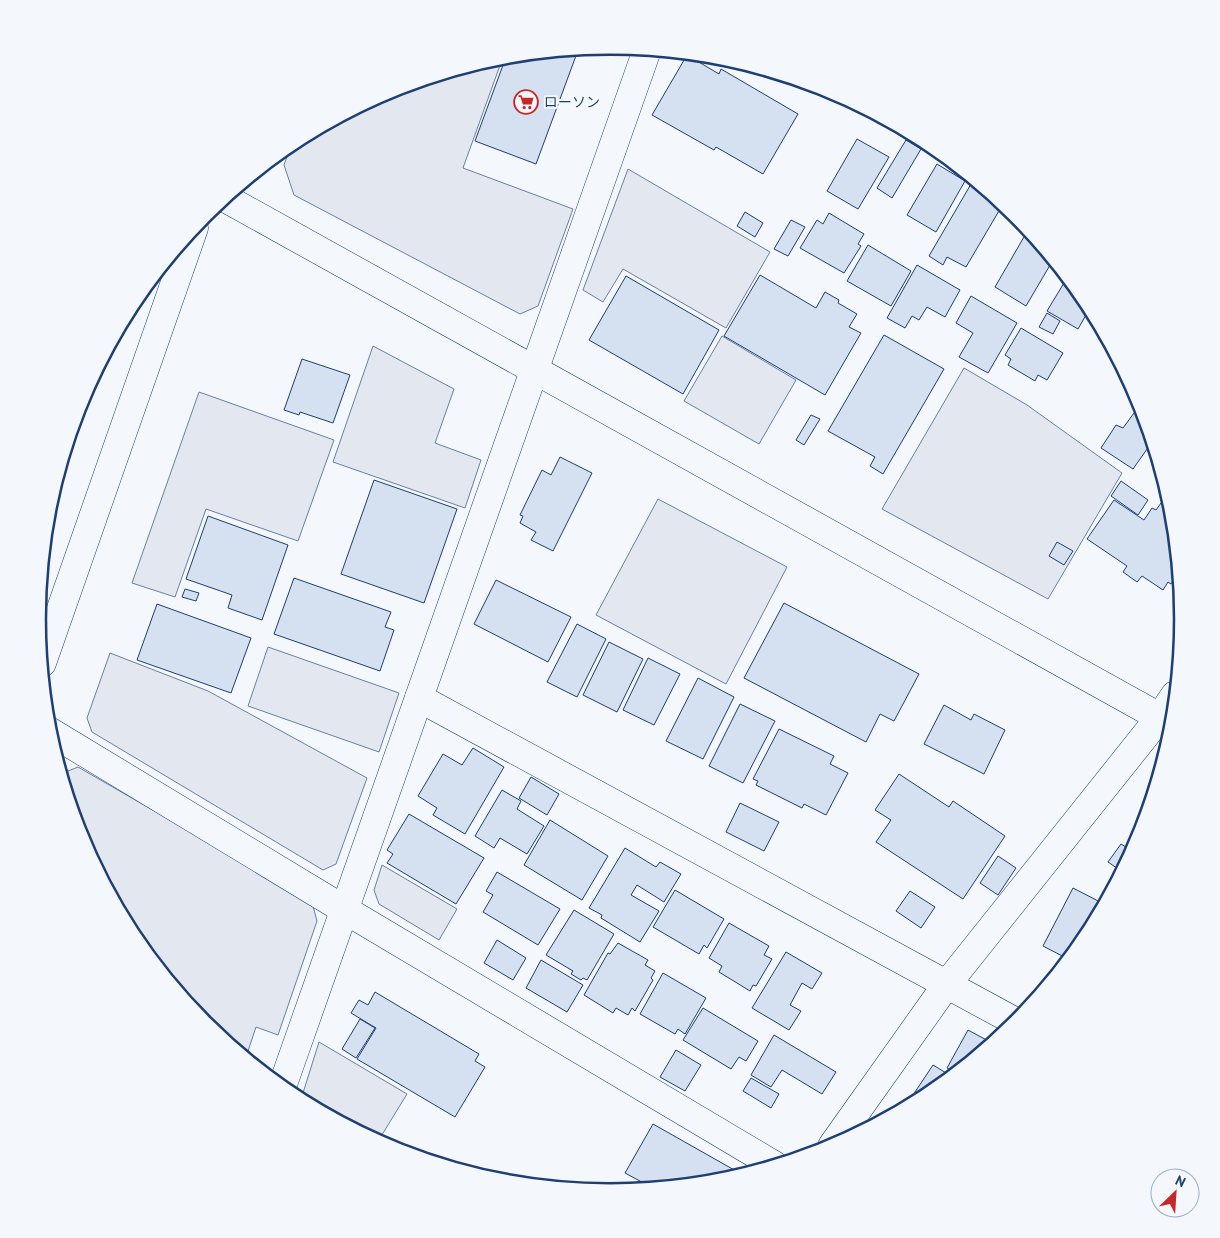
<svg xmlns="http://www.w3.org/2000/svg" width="1220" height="1238" viewBox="0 0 1220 1238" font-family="'PT Sans','Noto Sans JP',sans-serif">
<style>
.parking{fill:#e3e8f0;stroke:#687fa3}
.building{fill:#d5e0f0;stroke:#1d3f73}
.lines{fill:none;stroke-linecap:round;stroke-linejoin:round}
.minor-casing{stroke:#1d3f73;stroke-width:29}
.tertiary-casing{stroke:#1d3f73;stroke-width:29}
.minor{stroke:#f4f7fb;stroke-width:28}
.tertiary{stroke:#f4f7fb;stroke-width:28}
.labels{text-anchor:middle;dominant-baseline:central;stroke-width:4;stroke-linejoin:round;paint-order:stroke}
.poi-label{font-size:14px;fill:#1d3f73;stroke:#f4f7fb;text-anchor:start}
.rim{fill:none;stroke:#1d3f73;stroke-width:2.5}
</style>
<rect width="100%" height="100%" fill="#f4f7fb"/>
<g class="parking">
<path d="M 499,57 L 503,57 L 463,168 L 573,209 L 538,306 L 520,314 L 294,195 L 284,165 L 292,143 L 391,90 Z"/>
<path d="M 628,169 L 770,252 L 726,328 L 623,269 L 603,302 L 583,290 Z"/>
<path d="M 722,336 L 796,380 L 759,444 L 684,401 Z"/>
<path d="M 373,346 L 454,389 L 435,443 L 481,460 L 465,508 L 333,462 Z"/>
<path d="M 964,368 L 1027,405 L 1122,473 L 1048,599 L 882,509 Z"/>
<path d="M 199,392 L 334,440 L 298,541 L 206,509 L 175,597 L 132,583 Z"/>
<path d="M 658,499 L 787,567 L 726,684 L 596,615 Z"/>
<path d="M 268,647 L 399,693 L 379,752 L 248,706 Z"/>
<path d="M 110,653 L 208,691 L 367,778 L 336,864 L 323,870 L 92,732 L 87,718 Z"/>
<path d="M 78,767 L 196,835 L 313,906 L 317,921 L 278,1035 L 256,1027 L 246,1057 L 205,1024 L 134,937 L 81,838 L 64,782 L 68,771 Z"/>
<path d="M 382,865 L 457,909 L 439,940 L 379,904 L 374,890 Z"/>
<path d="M 319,1042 L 407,1094 L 380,1138 L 303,1093 Z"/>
</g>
<g class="building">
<path d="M 570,50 L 577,53 L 536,164 L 475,141 L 506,57 Z"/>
<path d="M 687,55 L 719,74 L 721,69 L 798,114 L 763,174 L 716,147 L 714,150 L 652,115 Z"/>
<path d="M 857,139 L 889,157 L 858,209 L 827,191 Z"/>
<path d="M 906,140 L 921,149 L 892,198 L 877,188 Z"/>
<path d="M 937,164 L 965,181 L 936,232 L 907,215 Z"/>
<path d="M 971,184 L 995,198 L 1003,204 L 966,267 L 947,257 L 943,265 L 929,256 Z"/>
<path d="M 745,212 L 763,223 L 755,237 L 737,226 Z"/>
<path d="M 829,213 L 864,234 L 858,244 L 861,246 L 844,273 L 800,248 L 817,220 L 823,224 Z"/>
<path d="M 791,220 L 805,227 L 788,256 L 774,249 Z"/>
<path d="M 1028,230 L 1053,260 L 1026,306 L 995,287 Z"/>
<path d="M 868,245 L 911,271 L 891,306 L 847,281 Z"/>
<path d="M 917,265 L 960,290 L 945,317 L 927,307 L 919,320 L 912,316 L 905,328 L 887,318 Z"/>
<path d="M 760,275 L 816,308 L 825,292 L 839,300 L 838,303 L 857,314 L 849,327 L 861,333 L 825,395 L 724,336 Z"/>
<path d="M 626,276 L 719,330 L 683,394 L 589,340 Z"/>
<path d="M 1067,278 L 1086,301 L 1090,308 L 1078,329 L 1047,311 Z"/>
<path d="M 971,296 L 1017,323 L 988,373 L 959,357 L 973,333 L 956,323 Z"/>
<path d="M 1047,313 L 1060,321 L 1053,334 L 1039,327 Z"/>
<path d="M 1021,328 L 1063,353 L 1047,380 L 1038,375 L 1035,381 L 1008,365 L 1011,359 L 1005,355 Z"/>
<path d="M 884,335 L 944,369 L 883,474 L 870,466 L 875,457 L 828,431 Z"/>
<path d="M 302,359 L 350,375 L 333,423 L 300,412 L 299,415 L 284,410 Z"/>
<path d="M 1134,413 L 1145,420 L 1152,442 L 1133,469 L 1101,448 L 1116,425 L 1123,428 Z"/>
<path d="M 811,415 L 820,419 L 804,445 L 796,440 Z"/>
<path d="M 560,457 L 592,473 L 553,551 L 531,540 L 536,532 L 520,523 L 523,516 L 520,515 L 542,470 L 551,475 Z"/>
<path d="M 374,480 L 457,509 L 424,603 L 341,574 Z"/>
<path d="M 1121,481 L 1148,500 L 1138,515 L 1111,496 Z"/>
<path d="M 1114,500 L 1144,520 L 1152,508 L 1156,510 L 1161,503 L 1172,511 L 1178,574 L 1171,584 L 1168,582 L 1163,590 L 1142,576 L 1137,582 L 1123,572 L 1127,566 L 1087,539 Z"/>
<path d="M 208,516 L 288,545 L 262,620 L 228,608 L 232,595 L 186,579 Z"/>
<path d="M 1057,542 L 1073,551 L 1064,565 L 1049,556 Z"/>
<path d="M 294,578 L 391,612 L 385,627 L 394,630 L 380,671 L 274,634 Z"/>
<path d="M 496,580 L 571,617 L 548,662 L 474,624 Z"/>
<path d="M 185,589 L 199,593 L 196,601 L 182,597 Z"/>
<path d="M 784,603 L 919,674 L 894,721 L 880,714 L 866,742 L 744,678 Z"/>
<path d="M 157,604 L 251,638 L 231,693 L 137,660 Z"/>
<path d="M 577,624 L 606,639 L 577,697 L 547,682 Z"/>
<path d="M 609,642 L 643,659 L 617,712 L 583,695 Z"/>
<path d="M 648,658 L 680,674 L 654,725 L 623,710 Z"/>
<path d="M 698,678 L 734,697 L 703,759 L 666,741 Z"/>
<path d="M 740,704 L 775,721 L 743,783 L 709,766 Z"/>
<path d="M 944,705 L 971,720 L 974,714 L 1005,730 L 984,774 L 924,744 Z"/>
<path d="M 779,729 L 834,756 L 830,764 L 848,773 L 826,815 L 804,804 L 802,808 L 756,785 L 758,781 L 753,779 Z"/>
<path d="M 473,748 L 504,767 L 465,834 L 433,815 L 437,808 L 418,796 L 443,754 L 462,765 Z"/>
<path d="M 899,774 L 949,807 L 953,801 L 1005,836 L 963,899 L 876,842 L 891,820 L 875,810 Z"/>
<path d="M 531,777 L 559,794 L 547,815 L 519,798 Z"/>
<path d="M 502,790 L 521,801 L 517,809 L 544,826 L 527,854 L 500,838 L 494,848 L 475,836 Z"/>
<path d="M 740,803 L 779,822 L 764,851 L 726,832 Z"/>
<path d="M 409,814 L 484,858 L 456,904 L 387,863 L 393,854 L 387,850 Z"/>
<path d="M 550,820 L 608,856 L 582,900 L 524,865 Z"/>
<path d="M 1129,843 L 1135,846 L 1135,845 L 1121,871 L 1108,862 L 1121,844 L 1126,847 Z"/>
<path d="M 625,848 L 656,867 L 660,862 L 681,874 L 664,902 L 637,885 L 631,895 L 659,911 L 640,942 L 601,918 L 602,915 L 589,908 Z"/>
<path d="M 998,856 L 1016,868 L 998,895 L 980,883 Z"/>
<path d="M 497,872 L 560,909 L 538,945 L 483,912 L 493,895 L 486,891 Z"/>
<path d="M 1073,888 L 1104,904 L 1086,937 L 1068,959 L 1043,946 Z"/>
<path d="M 675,890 L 724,919 L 707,948 L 704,945 L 699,954 L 653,927 Z"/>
<path d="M 910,891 L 935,907 L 921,928 L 896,911 Z"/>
<path d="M 574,910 L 614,934 L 587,980 L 583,978 L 581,980 L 571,974 L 573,971 L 546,955 Z"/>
<path d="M 729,923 L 769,946 L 764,955 L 772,959 L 756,986 L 753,985 L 750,991 L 719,972 L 722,966 L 709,958 Z"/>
<path d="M 497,940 L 526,958 L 513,980 L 484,963 Z"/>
<path d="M 618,943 L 648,960 L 645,965 L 655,971 L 651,978 L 653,980 L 635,1011 L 632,1008 L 628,1015 L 616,1008 L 613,1013 L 584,995 L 608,953 L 610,954 Z"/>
<path d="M 786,952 L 822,973 L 812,989 L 802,983 L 790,1005 L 801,1011 L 789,1030 L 752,1008 Z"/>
<path d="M 541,960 L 583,985 L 567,1012 L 526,988 Z"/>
<path d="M 663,973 L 706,998 L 685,1034 L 678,1029 L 675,1034 L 640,1014 Z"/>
<path d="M 375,992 L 479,1054 L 475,1061 L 485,1067 L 455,1117 L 357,1059 L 376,1028 L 351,1013 L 359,1000 L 368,1005 Z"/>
<path d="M 703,1008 L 758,1041 L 746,1061 L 739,1057 L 731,1069 L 683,1040 Z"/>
<path d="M 360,1019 L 375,1028 L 356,1058 L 342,1049 Z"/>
<path d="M 968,1030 L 992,1043 L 955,1073 L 947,1068 Z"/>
<path d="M 774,1035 L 836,1072 L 822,1094 L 782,1070 L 771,1087 L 751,1075 Z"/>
<path d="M 676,1050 L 701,1065 L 685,1091 L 660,1077 Z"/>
<path d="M 933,1065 L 951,1076 L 928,1095 L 905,1107 Z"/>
<path d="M 751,1078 L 779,1094 L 771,1108 L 743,1091 Z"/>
<path d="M 317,1105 L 377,1141 L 315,1107 Z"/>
<path d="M 653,1124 L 736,1171 L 732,1177 L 721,1181 L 651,1187 L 625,1173 Z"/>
</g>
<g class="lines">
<g class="minor-casing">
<g id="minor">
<path d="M 419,698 L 1016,1022"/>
<path d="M 49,731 L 345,910 L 774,1165"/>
<path d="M 282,1087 L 647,50"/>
<path d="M 832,1146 L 947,984 L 1160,717 L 1175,695"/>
</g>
</g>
<g class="tertiary-casing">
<g id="tertiary">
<path d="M 225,198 L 1172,724"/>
<path d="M 42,663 L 194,228"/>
</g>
</g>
<use href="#minor" class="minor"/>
<use href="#tertiary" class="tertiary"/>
</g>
<defs>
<g id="supermarket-ring" transform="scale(1.25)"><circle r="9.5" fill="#f4f7fb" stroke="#c62828" stroke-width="1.5"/><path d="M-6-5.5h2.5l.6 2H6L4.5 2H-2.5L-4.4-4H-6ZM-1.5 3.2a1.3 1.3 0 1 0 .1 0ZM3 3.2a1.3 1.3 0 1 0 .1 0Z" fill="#c62828"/></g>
</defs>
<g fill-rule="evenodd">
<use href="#supermarket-ring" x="526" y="102"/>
</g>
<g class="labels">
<g class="poi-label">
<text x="544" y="102">ローソン</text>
</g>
</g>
<path d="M0 0H1220V1238H0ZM46 619a564 564 0 1 1 1128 0a564 564 0 1 1-1128 0Z" fill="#f4f7fb" fill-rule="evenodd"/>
<path class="rim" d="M46 619a564 564 0 1 1 1128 0a564 564 0 1 1-1128 0Z"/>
<g transform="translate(1175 1193) rotate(25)"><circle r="24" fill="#f4f7fb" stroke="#9eadc5"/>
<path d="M0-4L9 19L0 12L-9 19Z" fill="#c62828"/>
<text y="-8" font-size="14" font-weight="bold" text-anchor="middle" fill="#1d3f73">N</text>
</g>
</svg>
